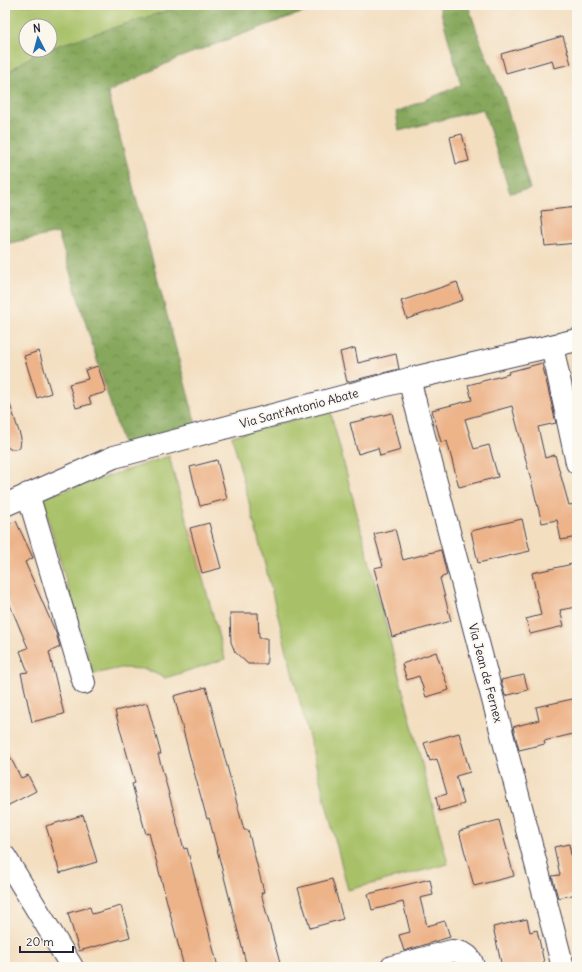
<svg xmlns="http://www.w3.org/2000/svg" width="582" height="972" viewBox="0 0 582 972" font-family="Delius,sans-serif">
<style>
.green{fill:#a8c167;stroke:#657251;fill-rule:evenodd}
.forest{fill:url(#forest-crowns);stroke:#54644c}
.building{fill:#edb48a}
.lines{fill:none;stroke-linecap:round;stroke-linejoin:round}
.minor-casing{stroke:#413e4f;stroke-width:24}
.minor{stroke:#fff;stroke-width:22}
.labels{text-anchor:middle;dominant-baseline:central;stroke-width:4;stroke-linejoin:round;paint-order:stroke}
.street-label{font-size:12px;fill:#22223b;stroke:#fbf7ec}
</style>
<defs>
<pattern id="forest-crowns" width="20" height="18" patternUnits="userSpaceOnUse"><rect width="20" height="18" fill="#86a75c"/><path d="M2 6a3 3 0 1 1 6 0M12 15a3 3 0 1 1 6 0" fill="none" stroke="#6d884d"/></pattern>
</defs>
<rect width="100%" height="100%" fill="#fbf7ec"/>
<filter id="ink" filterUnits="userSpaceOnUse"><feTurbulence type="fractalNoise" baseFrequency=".025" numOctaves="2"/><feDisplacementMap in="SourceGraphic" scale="8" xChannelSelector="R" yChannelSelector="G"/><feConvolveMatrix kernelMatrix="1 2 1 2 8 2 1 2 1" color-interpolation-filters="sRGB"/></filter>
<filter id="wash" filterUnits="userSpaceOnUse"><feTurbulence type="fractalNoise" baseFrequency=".012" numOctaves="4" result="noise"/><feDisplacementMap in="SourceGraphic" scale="16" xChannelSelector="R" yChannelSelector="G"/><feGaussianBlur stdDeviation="0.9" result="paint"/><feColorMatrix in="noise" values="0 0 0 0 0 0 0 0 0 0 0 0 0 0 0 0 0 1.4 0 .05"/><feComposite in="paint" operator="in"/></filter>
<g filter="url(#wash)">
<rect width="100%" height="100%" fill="#f3dec0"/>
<g class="green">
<path d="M 5,5 L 275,5 L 5,104 ZM 26,26 L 50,26 L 50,50 L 26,50 Z"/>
<path d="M 330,410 L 448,864 L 348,890 L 232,436 Z"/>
<path d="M 169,456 L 225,659 L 165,678 L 145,669 L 121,668 L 93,674 L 42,498 Z"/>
</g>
<g class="forest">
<path d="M 185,5 L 329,5 L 289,17 L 178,58 L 108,92 L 198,432 L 123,445 L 58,233 L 5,244 L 5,74 L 38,52 L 50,50 L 50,48 Z"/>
<path d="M 439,5 L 468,5 L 482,46 L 504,97 L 530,189 L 510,193 L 483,109 L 399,131 L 396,112 L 461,85 Z"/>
</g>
<g id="blocks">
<g class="building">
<path d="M 563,36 L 571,64 L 554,68 L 552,60 L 506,73 L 501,54 Z"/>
<path d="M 462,134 L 469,161 L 456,164 L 450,137 Z"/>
<path d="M 577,207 L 577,243 L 545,246 L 541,211 Z"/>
<path d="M 457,282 L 463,300 L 407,319 L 401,301 Z"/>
<path d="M 355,348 L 358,363 L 396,354 L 399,369 L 347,382 L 340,352 Z"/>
<path d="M 39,351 L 51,393 L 37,398 L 24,356 Z"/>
<path d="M 542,363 L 556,423 L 538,427 L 545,458 L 555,455 L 569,505 L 577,504 L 577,537 L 561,540 L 557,520 L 542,523 L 512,406 L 465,419 L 474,449 L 489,445 L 498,477 L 459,487 L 447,441 L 441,442 L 432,410 L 472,400 L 468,385 L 509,374 L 508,372 Z"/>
<path d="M 98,366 L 106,392 L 89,397 L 91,404 L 76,408 L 69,384 L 88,379 L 85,370 Z"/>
<path d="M 8,398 L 21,438 L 20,448 L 15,449 L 10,449 L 5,445 L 5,399 Z"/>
<path d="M 392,413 L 401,450 L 380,456 L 378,448 L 358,454 L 350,423 Z"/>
<path d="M 217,460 L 227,499 L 200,506 L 190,467 Z"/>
<path d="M 522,519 L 530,551 L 478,563 L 471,531 Z"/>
<path d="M 16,521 L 33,558 L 25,562 L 56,633 L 60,647 L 49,652 L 64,714 L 32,722 L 21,673 L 28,672 L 20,651 L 28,648 L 5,593 L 5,526 Z"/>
<path d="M 209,523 L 221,568 L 202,573 L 190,528 Z"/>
<path d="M 395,529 L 403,560 L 441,550 L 447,575 L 440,578 L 451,621 L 392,637 L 374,568 L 383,566 L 374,534 Z"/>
<path d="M 577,563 L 577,607 L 560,610 L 564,626 L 530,634 L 526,619 L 541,615 L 532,573 Z"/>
<path d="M 230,613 L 258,613 L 259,638 L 267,638 L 267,664 L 248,664 L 235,652 L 231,642 Z"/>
<path d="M 436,652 L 449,690 L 426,697 L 419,676 L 407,680 L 402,664 Z"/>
<path d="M 524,675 L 528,690 L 505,696 L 501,680 Z"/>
<path d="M 206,687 L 244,830 L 248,830 L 264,892 L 261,893 L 281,967 L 247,967 L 209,818 L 207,819 L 193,768 L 174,696 Z"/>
<path d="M 577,698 L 577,733 L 544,741 L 545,744 L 519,750 L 513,727 L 539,720 L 536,707 Z"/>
<path d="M 147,703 L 161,754 L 158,754 L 184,849 L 187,848 L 218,967 L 184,967 L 149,833 L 146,834 L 132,784 L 135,783 L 115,711 Z"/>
<path d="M 459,733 L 470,772 L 456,776 L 464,804 L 439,811 L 436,797 L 447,794 L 437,759 L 430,761 L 424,743 Z"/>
<path d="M 5,747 L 21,778 L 28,775 L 36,791 L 5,807 Z"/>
<path d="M 83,815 L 97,862 L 60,873 L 46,826 Z"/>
<path d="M 499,820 L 514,876 L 474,886 L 459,831 Z"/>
<path d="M 569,844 L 575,875 L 577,875 L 577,894 L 558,898 L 552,876 L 560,875 L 554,847 Z"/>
<path d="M 332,879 L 343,919 L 310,928 L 298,888 Z"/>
<path d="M 430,879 L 433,895 L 420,898 L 427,926 L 445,921 L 450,937 L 404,951 L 399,935 L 410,932 L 403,902 L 372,910 L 368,894 Z"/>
<path d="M 121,906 L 130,937 L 79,951 L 68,913 L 90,907 L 92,914 Z"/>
<path d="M 527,919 L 530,932 L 537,930 L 545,967 L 502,967 L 493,927 Z"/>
</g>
</g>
</g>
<g filter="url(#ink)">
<use href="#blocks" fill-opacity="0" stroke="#413e4f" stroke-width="1"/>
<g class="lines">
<g class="minor-casing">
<g id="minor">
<path d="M 552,346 L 577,463"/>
<path d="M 409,379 L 563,967"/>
<path d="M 28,494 L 84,683"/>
<path d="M 5,505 L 114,457 L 409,379 L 577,340"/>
<path d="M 5,857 L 72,967"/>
<path d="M 392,967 L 452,951 C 463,952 471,955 473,967"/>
</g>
</g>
<use href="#minor" class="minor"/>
</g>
</g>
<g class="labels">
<g class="street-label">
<text transform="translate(299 408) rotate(-15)">Via Sant'Antonio Abate</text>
<text transform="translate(486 673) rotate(75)">Via Jean de Fernex</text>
</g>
</g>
<rect width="582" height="972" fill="none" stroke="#fbf7ec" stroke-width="20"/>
<g transform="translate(38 38) rotate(354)"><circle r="19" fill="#fbf7ec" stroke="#a4a2a5"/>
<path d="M0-3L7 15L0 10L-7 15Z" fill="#1f6fb2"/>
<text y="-6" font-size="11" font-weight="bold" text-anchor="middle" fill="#22223b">N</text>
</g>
<path d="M20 946v6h53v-6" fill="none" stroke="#22223b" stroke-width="2"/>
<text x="26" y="946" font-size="12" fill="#22223b" stroke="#fbf7ec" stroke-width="3" paint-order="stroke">20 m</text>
</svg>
